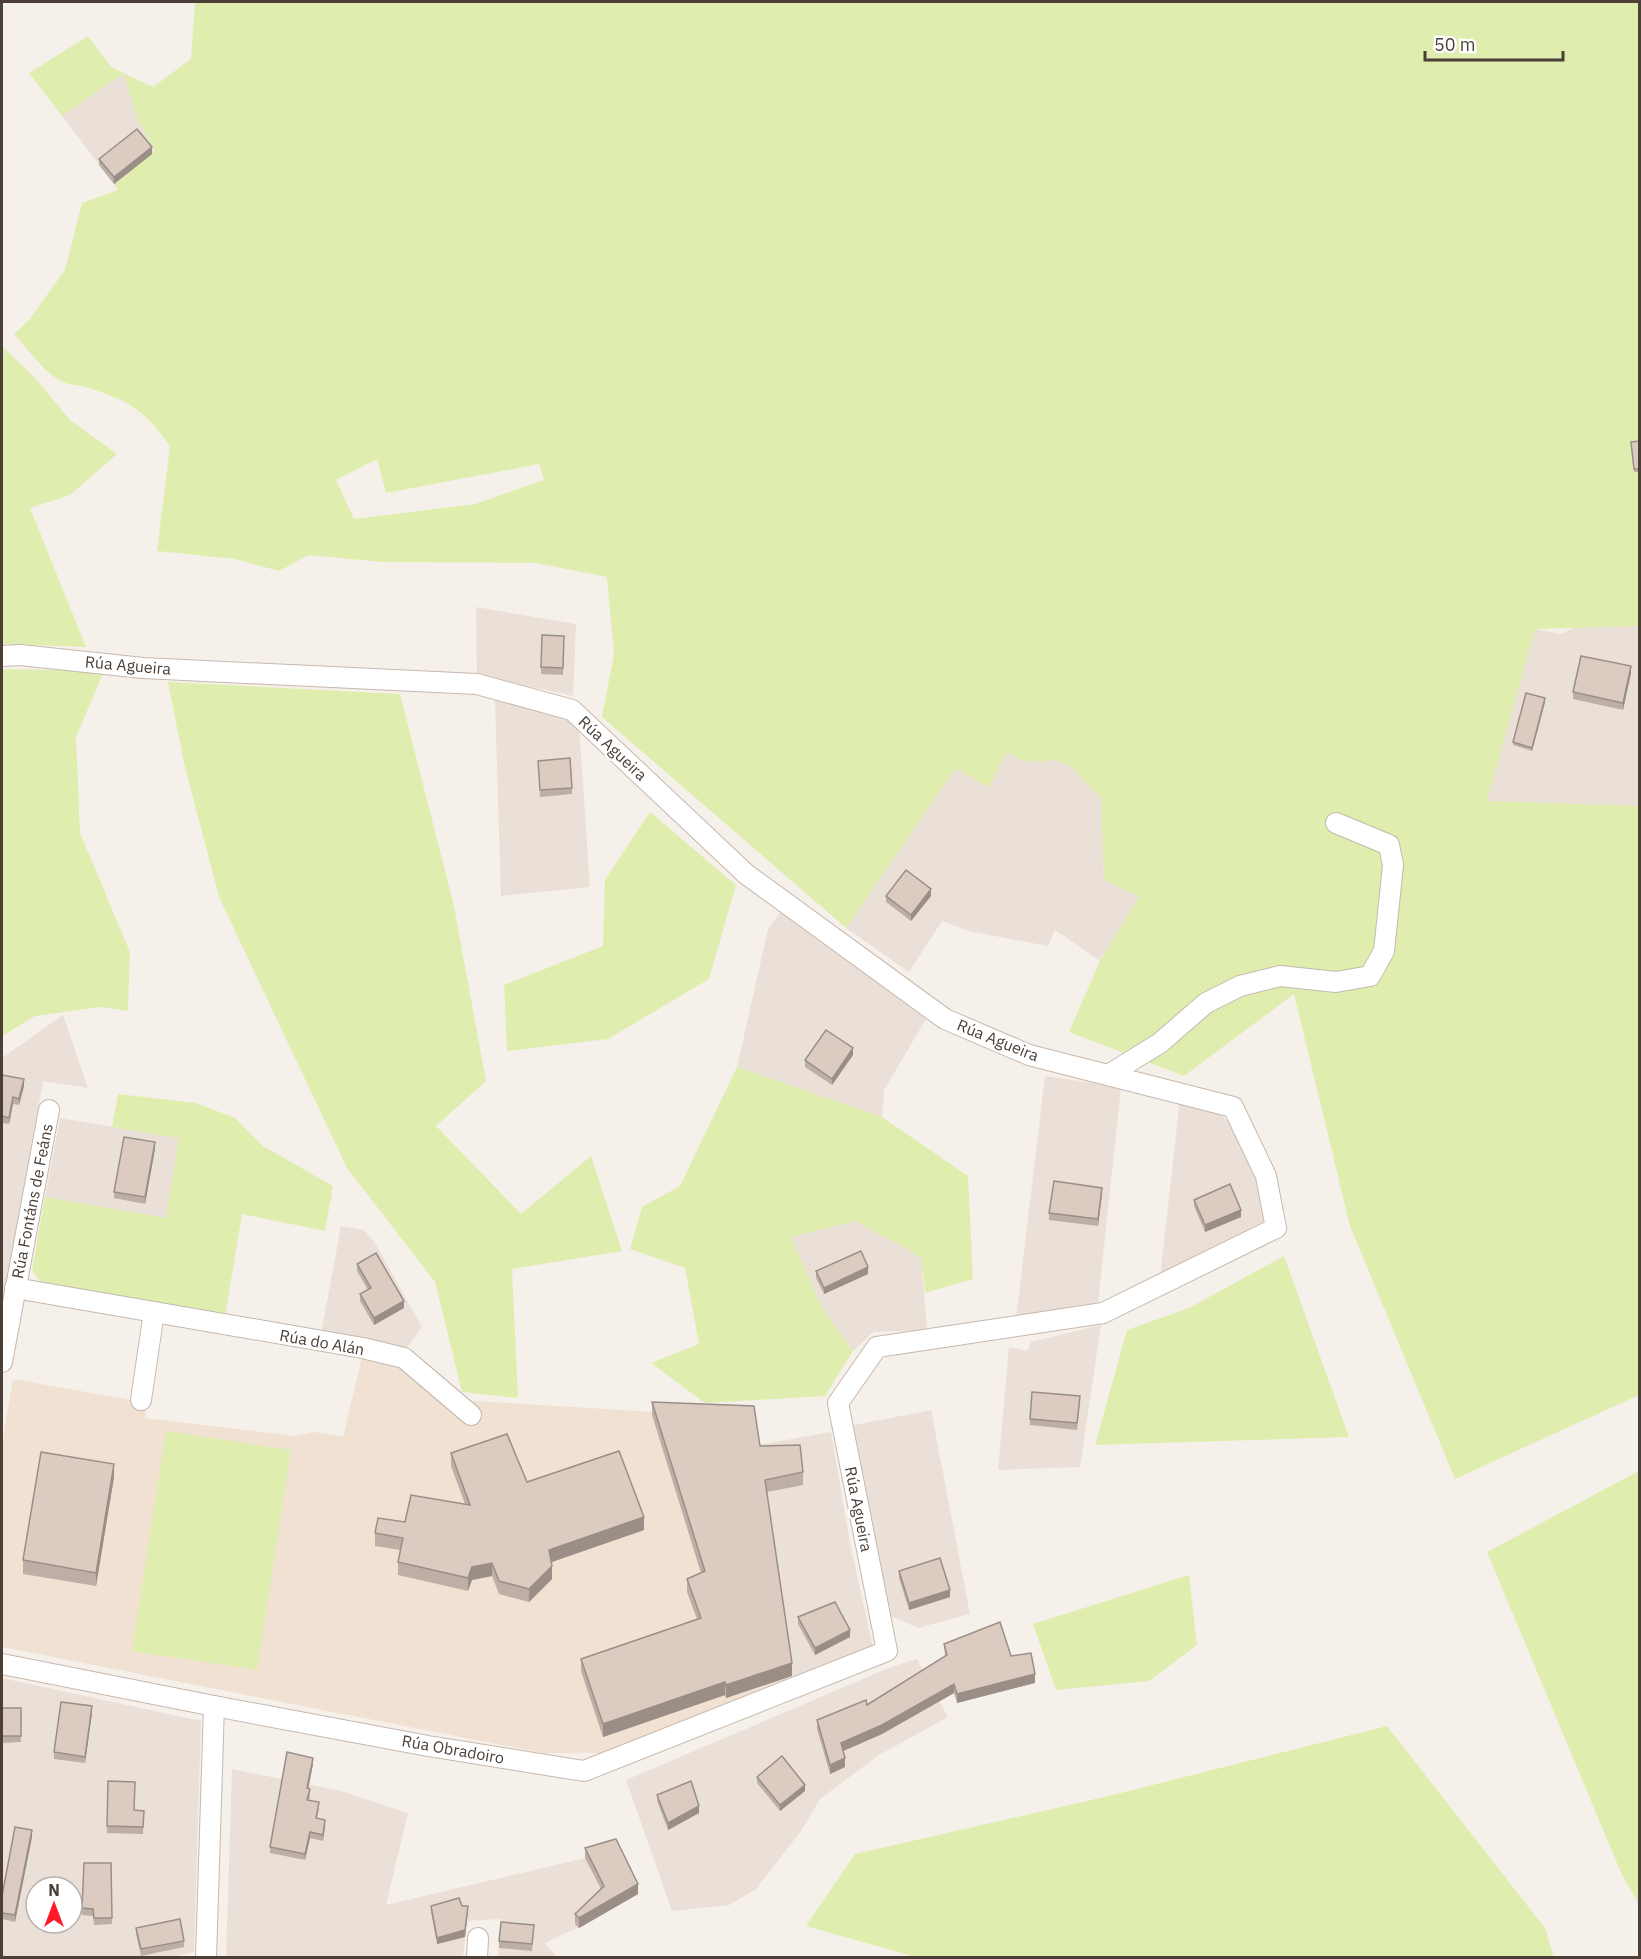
<svg xmlns="http://www.w3.org/2000/svg" width="1641" height="1959" viewBox="0 0 1641 1959" font-family="'IBM Plex Sans',sans-serif">
<style>
.residential{fill:#ebe0d7;fill-rule:evenodd}
.education{fill:#f0e1d2}
.green{fill:#dfeeaf;fill-rule:evenodd}
.lines{fill:none;stroke-linecap:round;stroke-linejoin:round}
.minor-casing{stroke:#c6b8ae;stroke-width:22}
.minor{stroke:#fff;stroke-width:20}
.wall{fill:#bdafa6}
.shaded-wall{fill:#9a8e87}
.building{fill:#dccbc1;stroke:#9a8e87;stroke-width:1.5}
.labels{text-anchor:middle;dominant-baseline:central;stroke-width:5;stroke-linejoin:round;paint-order:stroke}
.street-label{font-size:16px;fill:#4b3f37;stroke:#fff}
</style>
<rect width="100%" height="100%" fill="#f6f0ea"/>
<g class="residential">
<path d="M 124,73 L 138,121 L 155,150 L 114,184 L 62,116 Z"/>
<path d="M 476,607 L 576,624 L 573,696 L 477,675 Z"/>
<path d="M 1586,620 L 1639,626 L 1639,806 L 1486,801 L 1535,629 L 1562,634 Z"/>
<path d="M 495,700 L 570,720 L 579,725 L 590,887 L 501,896 Z"/>
<path d="M 1007,752 L 1035,762 L 1055,760 L 1069,765 L 1101,798 L 1104,880 L 1139,896 L 1100,961 L 1055,930 L 1048,946 L 968,931 L 942,921 L 909,972 L 846,928 L 955,769 Z"/>
<path d="M 783,908 L 929,1014 L 884,1090 L 882,1117 L 737,1067 L 768,929 Z"/>
<path d="M 63,1015 L 88,1088 L 43,1081 L 2,1309 L 2,1058 Z"/>
<path d="M 1045,1076 L 1121,1087 L 1098,1303 L 1016,1319 Z"/>
<path d="M 1180,1100 L 1220,1114 L 1241,1134 L 1268,1208 L 1265,1224 L 1160,1278 Z"/>
<path d="M 60,1118 L 180,1138 L 166,1218 L 45,1197 Z"/>
<path d="M 855,1221 L 921,1257 L 927,1330 L 873,1332 L 853,1351 L 822,1308 L 791,1237 Z"/>
<path d="M 341,1226 L 364,1230 L 375,1243 L 422,1327 L 406,1349 L 321,1334 Z"/>
<path d="M 1101,1325 L 1080,1467 L 998,1470 L 1009,1347 L 1027,1351 L 1031,1342 Z"/>
<path d="M 931,1410 L 970,1614 L 918,1628 L 889,1615 L 850,1426 Z"/>
<path d="M 831,1432 L 850,1543 L 873,1647 L 792,1677 L 758,1445 Z"/>
<path d="M 917,1659 L 948,1717 L 879,1755 L 820,1799 L 801,1831 L 756,1889 L 729,1905 L 672,1911 L 626,1780 L 891,1667 Z"/>
<path d="M 2,1678 L 201,1721 L 194,1952 L 169,1958 L 2,1957 ZM 36,1887 L 72,1887 L 72,1923 L 36,1923 Z"/>
<path d="M 232,1769 L 341,1791 L 408,1813 L 386,1905 L 585,1858 L 616,1849 L 638,1894 L 585,1924 L 545,1943 L 557,1957 L 498,1957 L 501,1919 L 467,1921 L 463,1957 L 226,1958 Z"/>
</g>
<path class="education" d="M 362,1357 L 393,1360 L 458,1400 L 754,1418 L 792,1677 L 613,1753 L 542,1753 L 2,1647 L 2,1443 L 13,1379 L 148,1403 L 145,1418 L 295,1436 L 314,1432 L 343,1437 Z"/>
<g class="green">
<path d="M 195,2 L 1639,2 L 1639,626 L 1535,629 L 1487,801 L 1639,806 L 1639,1395 L 1455,1479 L 1350,1226 L 1294,994 L 1184,1076 L 1069,1032 L 1100,961 L 1139,896 L 1104,880 L 1101,798 L 1069,765 L 1055,760 L 1035,762 L 1021,760 L 1007,752 L 989,787 L 955,769 L 846,928 L 602,717 L 614,654 L 607,577 L 536,563 L 382,562 L 309,555 L 279,571 L 235,559 L 157,551 L 170,446 C 144,409 129,401 86,387 C 77,385 67,385 59,380 C 42,370 28,349 14,334 L 29,320 L 65,270 L 82,203 L 118,190 L 114,184 L 155,150 L 138,121 L 124,73 L 62,116 L 29,73 L 88,36 L 111,67 L 153,87 L 191,59 ZM 377,459 L 386,493 L 539,464 L 544,480 L 475,504 L 354,519 L 336,480 Z"/>
<path d="M 2,346 L 35,378 L 70,420 L 117,454 L 70,495 L 30,508 L 86,647 L 2,644 Z"/>
<path d="M 2,669 L 104,671 L 76,737 L 80,833 L 130,952 L 128,1011 L 100,1007 L 35,1016 L 2,1036 Z"/>
<path d="M 168,682 L 400,694 L 454,906 L 486,1081 L 436,1126 L 521,1214 L 591,1156 L 622,1251 L 512,1269 L 518,1398 L 462,1392 L 435,1282 L 347,1168 L 219,897 L 184,763 Z"/>
<path d="M 650,812 L 736,885 L 709,979 L 608,1039 L 507,1051 L 504,985 L 603,946 L 605,880 Z"/>
<path d="M 737,1067 L 882,1117 L 968,1176 L 973,1279 L 925,1293 L 921,1257 L 855,1221 L 791,1237 L 822,1308 L 853,1351 L 825,1396 L 705,1403 L 651,1363 L 699,1344 L 685,1268 L 630,1249 L 642,1207 L 680,1186 Z"/>
<path d="M 118,1094 L 196,1103 L 235,1118 L 263,1146 L 333,1186 L 325,1231 L 242,1214 L 225,1317 L 40,1282 L 32,1270 L 45,1197 L 166,1218 L 179,1138 L 112,1127 Z"/>
<path d="M 1284,1256 L 1349,1437 L 1095,1445 L 1127,1330 L 1189,1308 Z"/>
<path d="M 166,1431 L 291,1450 L 257,1670 L 132,1651 Z"/>
<path d="M 1639,1471 L 1639,1904 L 1622,1875 L 1487,1552 Z"/>
<path d="M 1189,1575 L 1197,1645 L 1149,1681 L 1056,1690 L 1033,1624 Z"/>
<path d="M 1387,1726 L 1545,1928 L 1554,1957 L 919,1958 L 806,1926 L 855,1854 L 1117,1794 Z"/>
</g>
<g class="lines">
<g class="minor-casing">
<g id="minor">
<path d="M 2,656 L 20,655 L 143,668 L 477,684 L 572,710 L 746,874 L 945,1019 L 1029,1055 L 1233,1107 L 1266,1176 L 1276,1228 L 1103,1313 L 877,1347 L 838,1403 L 887,1651 L 584,1771 L 428,1746 L 214,1706 L 2,1664"/>
<path d="M 1108,1075 L 1160,1043 L 1206,1003 L 1240,986 L 1280,976 L 1336,982 L 1370,976 L 1384,951 L 1393,865 L 1389,845 L 1336,823"/>
<path d="M 15,1288 L 363,1348 L 404,1358 L 471,1415"/>
<path d="M 2,1362 L 49,1110"/>
<path d="M 141,1400 L 154,1312"/>
<path d="M 206,1958 L 214,1706"/>
<path d="M 477,1958 L 478,1938"/>
</g>
</g>
<use href="#minor" class="minor"/>
</g>
<g class="wall">
<path d="M 152,154 L 114,184 L 99,165 L 99,159 Z"/>
<path d="M 1640,441 L 1640,472 L 1634,472 L 1631,442 Z"/>
<path d="M 564,636 L 563,675 L 541,674 L 541,667 Z"/>
<path d="M 1631,673 L 1623,710 L 1573,699 L 1573,692 Z"/>
<path d="M 1545,702 L 1532,751 L 1513,745 L 1513,742 Z"/>
<path d="M 538,761 L 572,788 L 572,794 L 540,797 Z"/>
<path d="M 886,896 L 931,896 L 911,921 L 886,902 Z"/>
<path d="M 853,1055 L 832,1085 L 805,1067 L 805,1060 Z"/>
<path d="M 2,1075 L 24,1086 L 19,1105 L 13,1104 L 9,1124 L 2,1123 Z"/>
<path d="M 155,1149 L 145,1204 L 114,1198 L 114,1192 Z"/>
<path d="M 1102,1194 L 1098,1226 L 1049,1220 L 1049,1213 Z"/>
<path d="M 1194,1200 L 1241,1217 L 1205,1232 L 1194,1206 Z"/>
<path d="M 357,1264 L 404,1308 L 374,1325 L 360,1301 L 360,1294 L 368,1290 L 357,1271 Z"/>
<path d="M 816,1271 L 868,1274 L 824,1294 L 816,1278 Z"/>
<path d="M 652,1402 L 760,1446 L 803,1472 L 803,1485 L 767,1492 L 792,1676 L 726,1698 L 725,1695 L 603,1737 L 581,1671 L 581,1659 L 697,1619 L 687,1592 L 687,1579 L 701,1573 L 652,1415 Z"/>
<path d="M 1080,1403 L 1077,1430 L 1030,1425 L 1030,1419 Z"/>
<path d="M 451,1453 L 527,1482 L 644,1530 L 551,1562 L 552,1579 L 529,1602 L 499,1594 L 492,1576 L 472,1580 L 468,1591 L 398,1575 L 398,1562 L 400,1550 L 375,1546 L 375,1533 L 405,1522 L 465,1504 L 451,1466 Z"/>
<path d="M 114,1477 L 96,1586 L 23,1574 L 23,1560 Z"/>
<path d="M 899,1571 L 950,1597 L 909,1610 L 899,1578 Z"/>
<path d="M 798,1617 L 850,1637 L 815,1655 L 798,1624 Z"/>
<path d="M 944,1644 L 1011,1656 L 1035,1683 L 957,1703 L 954,1693 L 882,1734 L 843,1751 L 845,1767 L 830,1774 L 817,1729 L 817,1720 L 867,1705 L 945,1657 Z"/>
<path d="M 2,1708 L 21,1708 L 21,1742 L 2,1743 Z"/>
<path d="M 92,1713 L 85,1763 L 54,1759 L 54,1752 Z"/>
<path d="M 313,1764 L 308,1789 L 310,1796 L 309,1800 L 319,1809 L 317,1818 L 325,1826 L 323,1841 L 310,1838 L 305,1860 L 270,1853 L 270,1847 Z"/>
<path d="M 757,1777 L 805,1791 L 780,1811 L 757,1783 Z"/>
<path d="M 108,1781 L 134,1810 L 144,1811 L 143,1834 L 107,1833 Z"/>
<path d="M 657,1795 L 699,1813 L 668,1830 L 657,1801 Z"/>
<path d="M 32,1837 L 15,1922 L 2,1919 L 2,1896 Z"/>
<path d="M 585,1848 L 638,1894 L 579,1928 L 575,1924 L 575,1914 L 601,1889 L 585,1858 Z"/>
<path d="M 84,1863 L 112,1918 L 112,1924 L 94,1925 L 93,1916 L 82,1915 Z"/>
<path d="M 431,1906 L 462,1906 L 468,1912 L 465,1937 L 437,1944 L 431,1912 Z"/>
<path d="M 136,1928 L 184,1941 L 184,1947 L 141,1956 L 136,1934 Z"/>
<path d="M 534,1932 L 532,1951 L 499,1948 L 499,1941 Z"/>
</g>
<g class="shaded-wall">
<path d="M 152,147 L 152,154 L 114,184 L 114,177 Z"/>
<path d="M 1631,666 L 1631,673 L 1623,710 L 1623,703 Z"/>
<path d="M 1545,698 L 1545,702 L 1532,751 L 1532,748 Z"/>
<path d="M 931,889 L 931,896 L 911,921 L 911,915 Z"/>
<path d="M 853,1048 L 853,1055 L 832,1085 L 832,1079 Z"/>
<path d="M 24,1079 L 24,1086 L 19,1105 L 19,1099 Z"/>
<path d="M 13,1097 L 13,1104 L 9,1124 L 9,1118 Z"/>
<path d="M 155,1142 L 155,1149 L 145,1204 L 145,1197 Z"/>
<path d="M 1102,1188 L 1102,1194 L 1098,1226 L 1098,1219 Z"/>
<path d="M 1241,1210 L 1241,1217 L 1205,1232 L 1205,1225 Z"/>
<path d="M 868,1267 L 868,1274 L 824,1294 L 824,1288 Z"/>
<path d="M 404,1301 L 404,1308 L 374,1325 L 374,1318 Z"/>
<path d="M 114,1464 L 114,1477 L 96,1586 L 96,1573 Z"/>
<path d="M 644,1517 L 644,1530 L 549,1563 L 549,1550 Z"/>
<path d="M 492,1563 L 492,1576 L 472,1580 L 468,1591 L 468,1578 L 472,1567 Z"/>
<path d="M 552,1566 L 552,1579 L 529,1602 L 529,1589 Z"/>
<path d="M 950,1590 L 950,1597 L 909,1610 L 909,1603 Z"/>
<path d="M 850,1630 L 850,1637 L 815,1655 L 815,1648 Z"/>
<path d="M 792,1663 L 792,1676 L 726,1698 L 726,1685 Z"/>
<path d="M 1035,1674 L 1035,1683 L 957,1703 L 957,1694 Z"/>
<path d="M 725,1682 L 725,1695 L 603,1737 L 603,1724 Z"/>
<path d="M 954,1684 L 954,1693 L 882,1734 L 841,1752 L 841,1743 Z"/>
<path d="M 92,1706 L 92,1713 L 85,1763 L 85,1757 Z"/>
<path d="M 313,1758 L 313,1764 L 307,1795 L 307,1788 Z"/>
<path d="M 845,1758 L 845,1767 L 830,1774 L 830,1765 Z"/>
<path d="M 805,1785 L 805,1791 L 780,1811 L 780,1805 Z"/>
<path d="M 699,1806 L 699,1813 L 668,1830 L 668,1823 Z"/>
<path d="M 325,1820 L 325,1826 L 323,1841 L 323,1835 Z"/>
<path d="M 32,1830 L 32,1837 L 15,1922 L 15,1915 Z"/>
<path d="M 310,1832 L 310,1838 L 305,1860 L 305,1854 Z"/>
<path d="M 638,1884 L 638,1894 L 579,1928 L 579,1918 Z"/>
<path d="M 468,1906 L 465,1937 L 437,1944 L 437,1938 Z"/>
</g>
<g class="building">
<path d="M 137,129 L 152,147 L 114,177 L 99,159 Z"/>
<path d="M 1640,441 L 1640,469 L 1634,469 L 1631,442 Z"/>
<path d="M 542,635 L 564,636 L 563,668 L 541,667 Z"/>
<path d="M 1581,656 L 1631,666 L 1623,703 L 1573,692 Z"/>
<path d="M 1526,693 L 1545,698 L 1532,748 L 1513,742 Z"/>
<path d="M 570,758 L 572,788 L 540,790 L 538,761 Z"/>
<path d="M 906,870 L 931,889 L 911,915 L 886,896 Z"/>
<path d="M 826,1030 L 853,1048 L 832,1079 L 805,1060 Z"/>
<path d="M 2,1075 L 24,1079 L 19,1099 L 13,1097 L 9,1118 L 2,1116 Z"/>
<path d="M 124,1137 L 155,1142 L 145,1197 L 114,1192 Z"/>
<path d="M 1054,1181 L 1102,1188 L 1098,1219 L 1049,1213 Z"/>
<path d="M 1230,1184 L 1241,1210 L 1205,1225 L 1194,1200 Z"/>
<path d="M 861,1251 L 868,1267 L 824,1288 L 816,1271 Z"/>
<path d="M 376,1253 L 404,1301 L 374,1318 L 360,1294 L 371,1288 L 357,1264 Z"/>
<path d="M 1032,1392 L 1080,1396 L 1077,1423 L 1030,1419 Z"/>
<path d="M 652,1402 L 754,1406 L 760,1446 L 800,1445 L 803,1472 L 765,1480 L 792,1663 L 726,1685 L 725,1682 L 603,1724 L 581,1659 L 701,1618 L 687,1579 L 705,1571 Z"/>
<path d="M 507,1434 L 527,1482 L 619,1451 L 644,1517 L 549,1550 L 552,1566 L 529,1589 L 499,1581 L 492,1563 L 472,1567 L 468,1578 L 398,1562 L 403,1538 L 375,1533 L 378,1518 L 405,1522 L 411,1495 L 470,1505 L 451,1453 Z"/>
<path d="M 41,1452 L 114,1464 L 96,1573 L 23,1560 Z"/>
<path d="M 940,1558 L 950,1590 L 909,1603 L 899,1571 Z"/>
<path d="M 835,1602 L 850,1630 L 815,1648 L 798,1617 Z"/>
<path d="M 1000,1622 L 1011,1656 L 1031,1653 L 1035,1674 L 957,1694 L 954,1684 L 882,1725 L 841,1743 L 845,1758 L 830,1765 L 817,1720 L 866,1700 L 867,1705 L 947,1655 L 944,1644 Z"/>
<path d="M 61,1702 L 92,1706 L 85,1757 L 54,1752 Z"/>
<rect x="2" y="1708" width="19" height="28"/>
<path d="M 287,1752 L 313,1758 L 307,1788 L 310,1789 L 307,1800 L 319,1802 L 316,1818 L 325,1820 L 323,1835 L 310,1832 L 305,1854 L 270,1847 Z"/>
<path d="M 782,1756 L 805,1785 L 780,1805 L 757,1777 Z"/>
<path d="M 108,1781 L 135,1782 L 134,1810 L 144,1811 L 143,1827 L 107,1826 Z"/>
<path d="M 691,1781 L 699,1806 L 668,1823 L 657,1795 Z"/>
<path d="M 15,1827 L 32,1830 L 15,1915 L 2,1913 L 2,1896 Z"/>
<path d="M 616,1839 L 638,1884 L 579,1918 L 575,1914 L 604,1886 L 585,1848 Z"/>
<path d="M 84,1863 L 111,1863 L 112,1918 L 94,1918 L 93,1909 L 82,1908 Z"/>
<path d="M 459,1898 L 462,1906 L 468,1906 L 465,1930 L 437,1938 L 431,1906 Z"/>
<path d="M 180,1919 L 184,1941 L 141,1949 L 136,1928 Z"/>
<path d="M 501,1922 L 534,1925 L 532,1944 L 499,1941 Z"/>
</g>
<g class="labels">
<g class="street-label">
<text transform="translate(128 665) rotate(5)">Rúa Agueira</text>
<text transform="translate(613 748) rotate(43)">Rúa Agueira</text>
<text transform="translate(998 1040) rotate(22)">Rúa Agueira</text>
<text transform="translate(32 1201) rotate(-79)">Rúa Fontáns de Feáns</text>
<text transform="translate(322 1342) rotate(10)">Rúa do Alán</text>
<text transform="translate(859 1509) rotate(79)">Rúa Agueira</text>
<text transform="translate(453 1749) rotate(10)">Rúa Obradoiro</text>
</g>
</g>
<rect width="1641" height="1959" fill="none" stroke="#4b3f37" stroke-width="6"/>
<g transform="translate(54 1905)"><circle r="28" fill="#ffffff" stroke="#b7b2af" stroke-width="1.5"/>
<path d="M0-4.5L10 22L0 15L-10 22Z" fill="#ff1828"/>
<text y="-9" font-size="16" font-weight="bold" text-anchor="middle" fill="#4b3f37">N</text>
</g>
<path d="M1425 51v9h138v-9" fill="none" stroke="#4b3f37" stroke-width="3"/>
<text x="1434" y="51" font-size="18" fill="#4b3f37" stroke="#ffffff" stroke-width="4.5" paint-order="stroke">50 m</text>
</svg>
